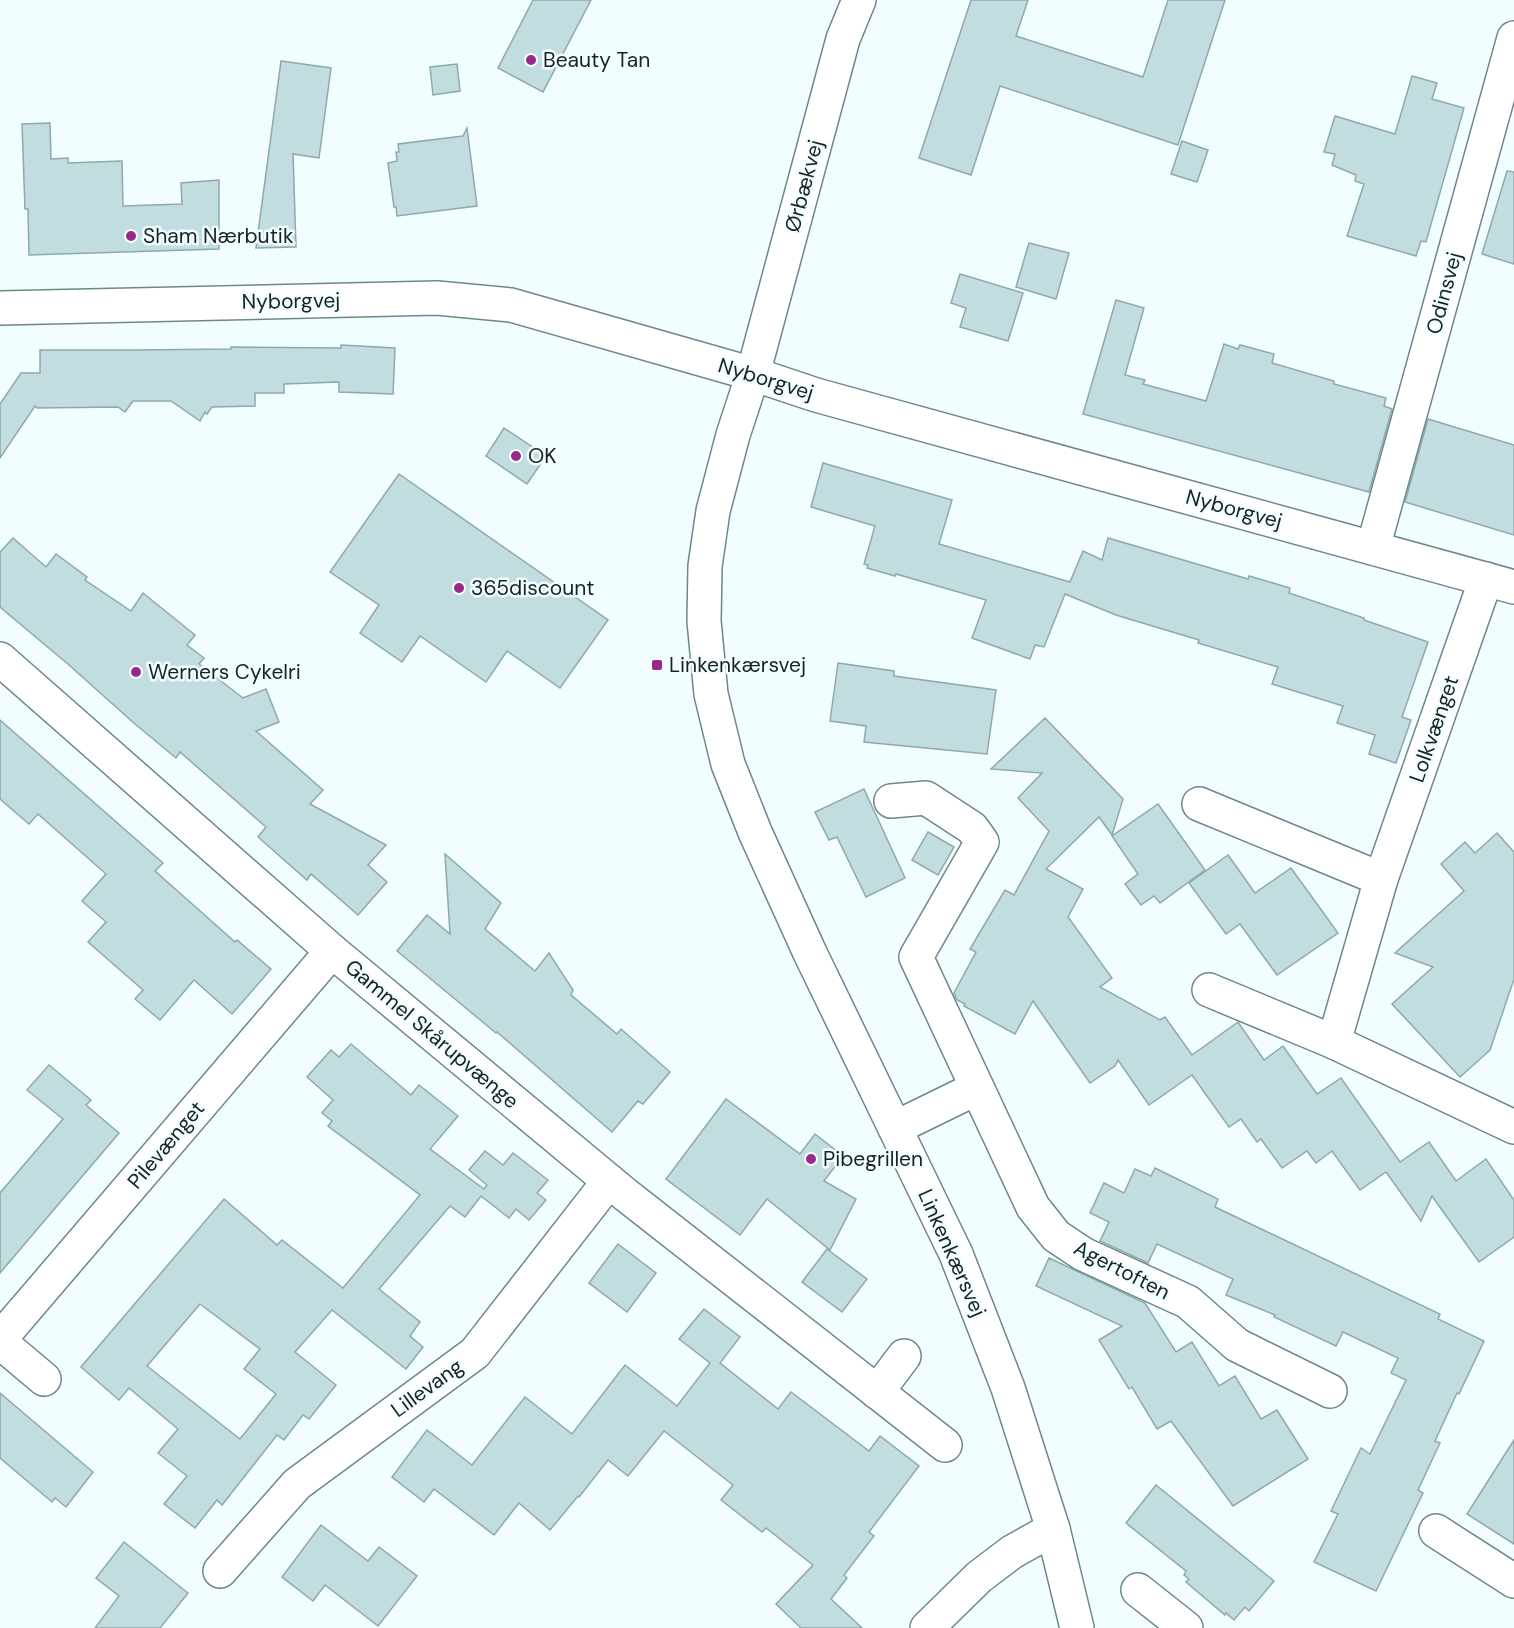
<svg xmlns="http://www.w3.org/2000/svg" width="1514" height="1628" viewBox="0 0 1514 1628" font-family="'DM Sans',sans-serif">
<style>
.building{fill:#c1dde0;stroke:#8da9ac;stroke-width:1.5;fill-rule:evenodd}
.lines{fill:none;stroke-linecap:round;stroke-linejoin:round}
.minor-casing{stroke:#6d888b;stroke-width:36}
.tertiary-casing{stroke:#6d888b;stroke-width:36}
.minor{stroke:#fff;stroke-width:33}
.tertiary{stroke:#fff;stroke-width:33}
.poi-dot{fill:#992a89;stroke:#f2fdff;stroke-width:2}
.labels{text-anchor:middle;dominant-baseline:central;stroke-width:5;stroke-linejoin:round;paint-order:stroke}
.poi-label{font-size:21px;fill:#172223;stroke:#f2fdff;text-anchor:start}
.street-label{font-size:21px;fill:#172223;stroke:#f2fdff}
</style>
<rect width="100%" height="100%" fill="#f2fdff"/>
<g class="building">
<path d="M 533,0 L 591,0 L 543,92 L 498,68 Z"/>
<path d="M 971,0 L 1028,0 L 1016,36 L 1143,77 L 1168,0 L 1225,0 L 1178,145 L 1000,86 L 971,175 L 919,158 Z"/>
<path d="M 281,61 L 331,68 L 319,158 L 293,154 L 296,247 L 256,248 Z"/>
<path d="M 457,64 L 460,91 L 433,95 L 430,67 Z"/>
<path d="M 1412,76 L 1437,83 L 1432,99 L 1464,108 L 1426,242 L 1421,241 L 1416,256 L 1347,236 L 1364,184 L 1355,181 L 1356,175 L 1332,165 L 1335,154 L 1324,152 L 1335,116 L 1395,134 Z"/>
<path d="M 50,123 L 51,159 L 68,158 L 68,163 L 122,161 L 123,206 L 182,204 L 181,183 L 219,180 L 219,249 L 29,255 L 28,209 L 25,209 L 22,124 Z"/>
<path d="M 467,128 L 477,206 L 397,216 L 396,207 L 394,207 L 388,163 L 397,161 L 396,152 L 399,152 L 398,144 L 463,136 Z"/>
<path d="M 1182,141 L 1208,150 L 1197,182 L 1171,174 Z"/>
<path d="M 1507,171 L 1514,172 L 1514,264 L 1482,254 Z"/>
<path d="M 1029,243 L 1069,253 L 1056,299 L 1016,287 Z"/>
<path d="M 960,274 L 1023,293 L 1008,341 L 960,327 L 966,308 L 951,303 Z"/>
<path d="M 1116,300 L 1144,308 L 1125,375 L 1145,380 L 1143,384 L 1206,401 L 1224,344 L 1238,349 L 1240,345 L 1274,354 L 1272,363 L 1334,381 L 1334,384 L 1386,398 L 1384,406 L 1392,409 L 1369,492 L 1083,414 Z"/>
<path d="M 341,345 L 395,348 L 393,394 L 339,392 L 339,382 L 284,384 L 284,393 L 255,393 L 255,406 L 212,407 L 207,414 L 205,412 L 200,421 L 171,401 L 133,401 L 125,412 L 118,407 L 37,408 L 35,406 L 0,458 L 0,404 L 21,373 L 40,373 L 40,350 L 135,350 L 231,349 L 231,347 L 341,348 Z"/>
<path d="M 1428,419 L 1514,445 L 1514,535 L 1405,502 Z"/>
<path d="M 504,428 L 546,456 L 527,484 L 486,456 Z"/>
<path d="M 823,463 L 952,500 L 939,544 L 1070,582 L 1083,551 L 1102,560 L 1108,538 L 1248,579 L 1249,576 L 1290,588 L 1289,593 L 1364,618 L 1364,620 L 1428,642 L 1402,717 L 1411,720 L 1396,763 L 1369,754 L 1375,735 L 1337,723 L 1343,706 L 1272,684 L 1278,667 L 1198,643 L 1199,640 L 1116,615 L 1065,594 L 1044,647 L 1035,645 L 1030,659 L 972,638 L 986,600 L 896,574 L 895,576 L 867,568 L 868,565 L 864,564 L 875,526 L 811,507 Z"/>
<path d="M 399,474 L 608,620 L 560,688 L 507,651 L 486,682 L 420,636 L 402,662 L 360,633 L 379,605 L 330,572 Z"/>
<path d="M 13,538 L 46,567 L 56,554 L 87,577 L 85,580 L 131,611 L 143,593 L 195,635 L 187,645 L 204,658 L 199,664 L 243,698 L 266,689 L 279,722 L 256,731 L 323,790 L 310,804 L 386,845 L 368,865 L 387,882 L 358,915 L 311,874 L 307,880 L 258,837 L 266,827 L 180,752 L 176,758 L 135,724 L 69,665 L 0,607 L 0,552 Z"/>
<path d="M 838,663 L 894,671 L 894,676 L 996,690 L 987,754 L 864,742 L 866,726 L 830,721 Z"/>
<path d="M 1045,718 L 1123,799 L 1112,835 L 1099,817 L 1046,869 L 1083,889 L 1068,917 L 1112,978 L 1100,987 L 1160,1020 L 1165,1017 L 1192,1055 L 1238,1022 L 1264,1060 L 1283,1046 L 1317,1094 L 1341,1078 L 1400,1162 L 1429,1142 L 1456,1181 L 1486,1159 L 1514,1200 L 1514,1237 L 1479,1262 L 1432,1196 L 1421,1221 L 1386,1172 L 1360,1190 L 1332,1151 L 1316,1163 L 1307,1151 L 1282,1168 L 1261,1139 L 1257,1142 L 1241,1119 L 1229,1127 L 1192,1075 L 1149,1105 L 1118,1060 L 1115,1066 L 1090,1083 L 1033,1001 L 1015,1034 L 964,1006 L 965,1004 L 957,1000 L 954,993 L 976,952 L 970,949 L 1005,890 L 1014,895 L 1049,831 L 1018,798 L 1042,773 L 991,769 Z"/>
<path d="M 0,720 L 163,863 L 155,871 L 235,942 L 237,940 L 271,969 L 232,1014 L 194,980 L 160,1020 L 135,999 L 143,990 L 88,942 L 106,922 L 82,901 L 106,874 L 38,814 L 29,824 L 0,799 Z"/>
<path d="M 864,789 L 905,878 L 866,897 L 837,837 L 829,840 L 815,812 Z"/>
<path d="M 1158,804 L 1205,870 L 1160,903 L 1154,896 L 1141,905 L 1125,884 L 1138,874 L 1112,836 Z"/>
<path d="M 928,832 L 954,847 L 938,875 L 912,860 Z"/>
<path d="M 1497,833 L 1514,852 L 1514,979 L 1490,1050 L 1460,1077 L 1392,1004 L 1433,967 L 1395,953 L 1464,891 L 1441,864 L 1465,842 L 1475,853 Z"/>
<path d="M 445,854 L 501,903 L 485,929 L 535,971 L 549,953 L 573,990 L 571,995 L 617,1034 L 621,1029 L 670,1072 L 643,1104 L 638,1101 L 612,1132 L 497,1032 L 496,1033 L 397,951 L 427,915 L 450,934 Z"/>
<path d="M 1228,855 L 1255,893 L 1291,868 L 1338,933 L 1277,975 L 1240,924 L 1226,934 L 1189,883 Z"/>
<path d="M 351,1044 L 411,1095 L 419,1085 L 458,1116 L 430,1149 L 484,1189 L 487,1185 L 469,1170 L 485,1151 L 503,1165 L 513,1153 L 548,1180 L 537,1193 L 546,1200 L 529,1220 L 516,1209 L 509,1218 L 481,1196 L 465,1217 L 450,1206 L 379,1289 L 420,1322 L 410,1336 L 423,1347 L 406,1369 L 332,1310 L 295,1352 L 336,1385 L 309,1419 L 303,1415 L 284,1440 L 277,1435 L 222,1505 L 217,1500 L 195,1528 L 164,1504 L 187,1476 L 158,1453 L 178,1429 L 129,1388 L 119,1400 L 81,1367 L 224,1199 L 277,1245 L 282,1240 L 343,1288 L 420,1195 L 328,1126 L 332,1121 L 322,1113 L 333,1100 L 307,1077 L 331,1050 L 339,1057 ZM 200,1304 L 260,1349 L 244,1369 L 276,1394 L 240,1439 L 147,1366 Z"/>
<path d="M 49,1065 L 91,1100 L 86,1105 L 119,1133 L 0,1273 L 0,1193 L 63,1119 L 27,1090 Z"/>
<path d="M 726,1099 L 800,1154 L 815,1134 L 843,1156 L 824,1181 L 856,1199 L 830,1250 L 767,1199 L 740,1235 L 666,1179 Z"/>
<path d="M 1155,1168 L 1218,1199 L 1215,1207 L 1440,1314 L 1438,1319 L 1484,1341 L 1459,1394 L 1457,1393 L 1435,1441 L 1440,1443 L 1418,1490 L 1423,1493 L 1376,1591 L 1314,1562 L 1338,1514 L 1331,1511 L 1361,1448 L 1370,1454 L 1406,1380 L 1391,1373 L 1398,1358 L 1343,1332 L 1336,1346 L 1274,1317 L 1275,1315 L 1226,1295 L 1233,1279 L 1157,1244 L 1148,1263 L 1100,1241 L 1109,1222 L 1090,1213 L 1104,1183 L 1124,1193 L 1135,1169 L 1151,1176 Z"/>
<path d="M 618,1244 L 656,1273 L 627,1312 L 589,1283 Z"/>
<path d="M 827,1249 L 867,1279 L 842,1312 L 802,1282 Z"/>
<path d="M 1049,1258 L 1145,1303 L 1176,1352 L 1192,1342 L 1219,1386 L 1235,1376 L 1261,1419 L 1277,1410 L 1308,1459 L 1233,1506 L 1171,1421 L 1157,1429 L 1132,1387 L 1129,1389 L 1099,1340 L 1122,1326 L 1036,1286 Z"/>
<path d="M 704,1309 L 740,1337 L 720,1363 L 778,1409 L 791,1392 L 869,1451 L 880,1436 L 919,1466 L 869,1532 L 874,1536 L 844,1575 L 847,1578 L 831,1599 L 862,1628 L 801,1628 L 776,1604 L 813,1565 L 766,1528 L 762,1532 L 721,1500 L 733,1485 L 664,1431 L 628,1476 L 608,1460 L 579,1497 L 578,1496 L 550,1530 L 519,1503 L 494,1535 L 434,1489 L 424,1502 L 392,1477 L 427,1430 L 472,1465 L 525,1397 L 572,1434 L 625,1365 L 677,1406 L 710,1363 L 679,1339 Z"/>
<path d="M 0,1393 L 93,1472 L 66,1507 L 55,1498 L 52,1502 L 0,1458 Z"/>
<path d="M 1514,1440 L 1514,1544 L 1467,1514 Z"/>
<path d="M 1156,1485 L 1274,1581 L 1249,1611 L 1245,1607 L 1234,1620 L 1226,1613 L 1225,1615 L 1186,1582 L 1189,1579 L 1184,1575 L 1186,1571 L 1126,1523 Z"/>
<path d="M 321,1525 L 368,1561 L 379,1547 L 417,1576 L 378,1626 L 325,1585 L 313,1601 L 282,1577 Z"/>
<path d="M 124,1542 L 188,1593 L 160,1628 L 95,1628 L 119,1596 L 96,1578 Z"/>
</g>
<g class="lines">
<g class="minor-casing">
<g id="minor">
<path d="M 1373,548 L 1514,38"/>
<path d="M 1486,579 L 1381,879 L 1334,1042 L 1514,1127"/>
<path d="M 0,659 L 332,951 L 626,1195 L 945,1445"/>
<path d="M 891,801 L 926,798 L 972,828 L 982,842 L 916,957 L 1033,1207 L 1056,1236 L 1083,1254 L 1188,1302 L 1237,1345 L 1330,1391"/>
<path d="M 1199,804 L 1381,879"/>
<path d="M 1209,990 L 1334,1042"/>
<path d="M 895,1128 L 977,1088"/>
<path d="M 0,1339 L 332,951"/>
<path d="M 0,1342 L 44,1379"/>
<path d="M 877,1392 L 904,1356"/>
<path d="M 1436,1531 L 1514,1581"/>
<path d="M 220,1571 L 297,1484 L 475,1353 L 609,1181"/>
<path d="M 1138,1590 L 1186,1628"/>
<path d="M 927,1628 L 979,1577 L 1012,1552 L 1053,1529"/>
</g>
</g>
<g class="tertiary-casing">
<g id="tertiary">
<path d="M 859,0 L 843,39 L 753,374 L 733,435 L 713,511 L 705,566 L 704,621 L 711,694 L 728,764 L 755,832 L 810,953 L 956,1254 L 1008,1388 L 1053,1529 L 1077,1628"/>
<path d="M 0,308 L 437,298 L 511,305 L 753,374 L 816,395 L 1514,587"/>
</g>
</g>
<use href="#minor" class="minor"/>
<use href="#tertiary" class="tertiary"/>
</g>
<g class="poi-dot">
<circle cx="531" cy="60" r="6"/>
<circle cx="131" cy="236" r="6"/>
<circle cx="516" cy="456" r="6"/>
<circle cx="459" cy="588" r="6"/>
<rect x="651" y="659" width="12" height="12" rx="3"/>
<circle cx="136" cy="672" r="6"/>
<circle cx="811" cy="1159" r="6"/>
</g>
<g class="labels">
<g class="poi-label">
<text x="543" y="60">Beauty Tan</text>
<text x="143" y="236">Sham Nærbutik</text>
<text x="528" y="456">OK</text>
<text x="471" y="588">365discount</text>
<text x="669" y="665">Linkenkærsvej</text>
<text x="148" y="672">Werners Cykelri</text>
<text x="823" y="1159">Pibegrillen</text>
</g>
<g class="street-label">
<text transform="translate(804 186) rotate(-75)">Ørbækvej</text>
<text transform="translate(1444 293) rotate(-75)">Odinsvej</text>
<text transform="translate(291 301) rotate(-1)">Nyborgvej</text>
<text transform="translate(766 379) rotate(17)">Nyborgvej</text>
<text transform="translate(1234 509) rotate(15)">Nyborgvej</text>
<text transform="translate(1434 729) rotate(-71)">Lolkvænget</text>
<text transform="translate(432 1034) rotate(40)">Gammel Skårupvænge</text>
<text transform="translate(166 1145) rotate(-50)">Pilevænget</text>
<text transform="translate(952 1253) rotate(66)">Linkenkærsvej</text>
<text transform="translate(1122 1270) rotate(27)">Agertoften</text>
<text transform="translate(427 1388) rotate(-36)">Lillevang</text>
</g>
</g>
</svg>
